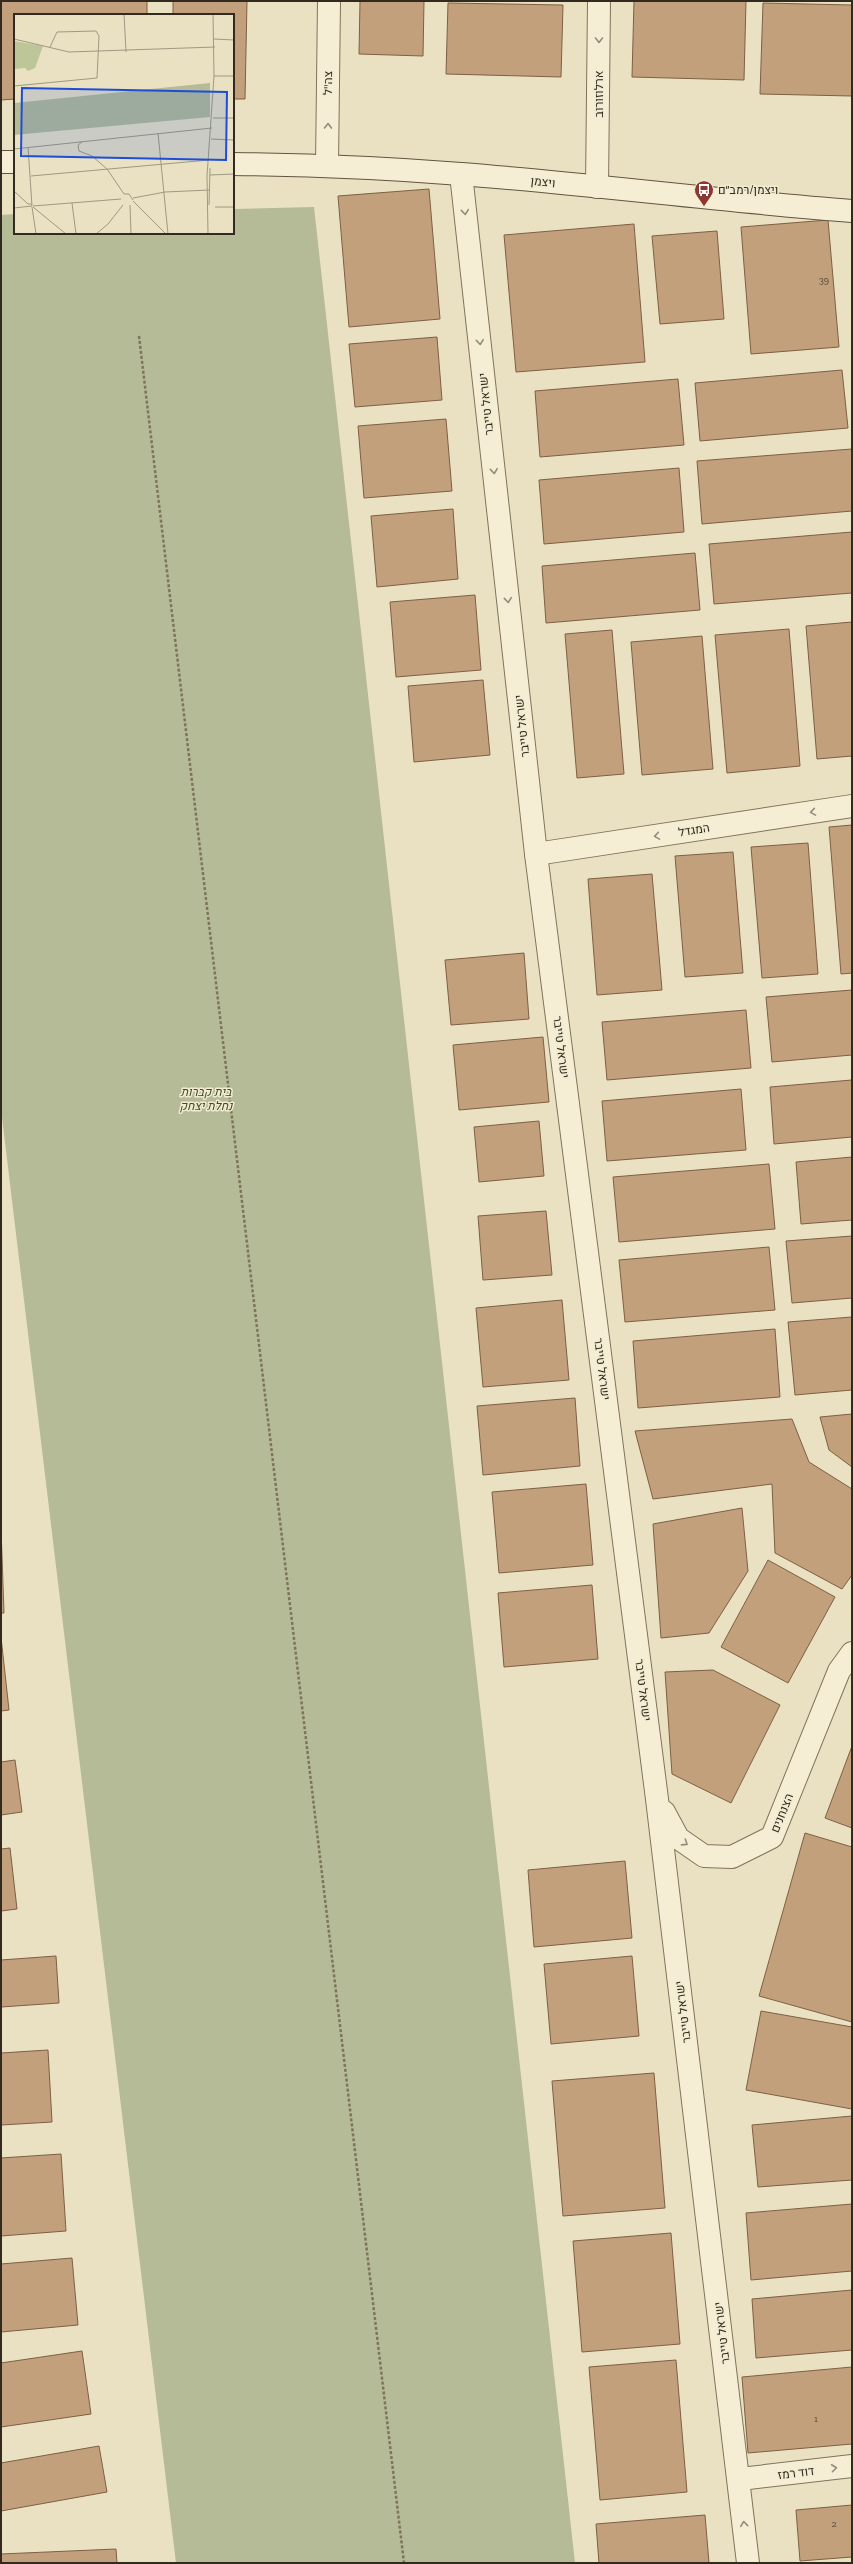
<svg xmlns="http://www.w3.org/2000/svg" width="853" height="2564" viewBox="0 0 853 2564" font-family="'Zilla Slab',Heebo,serif">
<style>
.cemetery{fill:#b4bb96}
.building{fill:#c3a07c;stroke:#7e5f44}
.lines{fill:none;stroke-linecap:round;stroke-linejoin:round}
.street-casing{stroke:#81735b;stroke-width:24}
.secondary-casing{stroke:#63543f;stroke-width:24}
.path{stroke:#81735b;stroke-width:2.5;stroke-dasharray:3 2;stroke-linecap:butt}
.street{stroke:#f5eed5;stroke-width:22}
.secondary{stroke:#f5eed5;stroke-width:22}
.oneway{stroke:#948c7a}
.labels{text-anchor:middle;dominant-baseline:central;stroke-width:3;stroke-linejoin:round;paint-order:stroke}
.number-label{font-size:10px;fill:#564836}
.street-label{font-size:12px;fill:#322a1e;stroke:#f1ebd1}
.poi-label{font-size:12px;fill:#322a1e;stroke:#f1ebd1;text-anchor:start}
.park-label{font-size:12px;font-style:italic;fill:#404d27;stroke:#f1ebd1}
.inset-road{fill:none;stroke:#a09880;stroke-width:1}
.view{fill:#1d4ed8;fill-opacity:0.15;stroke:#1d4ed8;stroke-width:2}
.inset-edge{fill:none;stroke:#322a1e;stroke-width:2}
</style>
<rect width="100%" height="100%" fill="#e9e1c2"/>
<path class="cemetery" d="M 314,207 L 575,2563 L 176,2563 L 1,1109 L 1,215 L 15,214 L 15,233 L 233,233 L 233,209 Z"/>
<g class="building">
<path d="M 1,1 L 147,1 L 147,15 L 15,15 L 15,99 L 1,100 Z"/>
<path d="M 173,1 L 247,1 L 245,99 L 233,99 L 233,15 L 173,15 Z"/>
<path d="M 360,1 L 424,1 L 423,56 L 359,54 Z"/>
<path d="M 634,1 L 746,1 L 744,80 L 632,77 Z"/>
<path d="M 448,3 L 563,5 L 561,77 L 446,74 Z"/>
<path d="M 763,3 L 852,5 L 852,96 L 760,94 Z"/>
<path d="M 429,189 L 440,319 L 349,327 L 338,196 Z"/>
<path d="M 828,220 L 839,347 L 751,354 L 741,227 Z"/>
<path d="M 634,224 L 645,362 L 516,372 L 504,235 Z"/>
<path d="M 717,231 L 724,319 L 660,324 L 652,236 Z"/>
<path d="M 437,337 L 442,400 L 355,407 L 349,344 Z"/>
<path d="M 842,370 L 848,428 L 700,441 L 695,383 Z"/>
<path d="M 678,379 L 684,445 L 540,457 L 535,391 Z"/>
<path d="M 446,419 L 452,491 L 364,498 L 358,426 Z"/>
<path d="M 852,449 L 852,511 L 702,524 L 697,461 Z"/>
<path d="M 679,468 L 684,532 L 544,544 L 539,480 Z"/>
<path d="M 453,509 L 458,579 L 377,587 L 371,516 Z"/>
<path d="M 852,532 L 852,593 L 714,604 L 709,544 Z"/>
<path d="M 695,553 L 700,610 L 546,623 L 542,566 Z"/>
<path d="M 475,595 L 481,670 L 396,677 L 390,602 Z"/>
<path d="M 852,622 L 852,756 L 817,759 L 806,626 Z"/>
<path d="M 789,629 L 800,766 L 727,773 L 715,635 Z"/>
<path d="M 612,630 L 624,774 L 577,778 L 565,634 Z"/>
<path d="M 702,636 L 713,769 L 642,775 L 631,642 Z"/>
<path d="M 483,680 L 490,755 L 414,762 L 408,686 Z"/>
<path d="M 852,825 L 852,973 L 841,974 L 829,827 Z"/>
<path d="M 808,843 L 818,974 L 762,978 L 751,847 Z"/>
<path d="M 733,852 L 743,973 L 685,977 L 675,856 Z"/>
<path d="M 652,874 L 662,990 L 597,995 L 588,879 Z"/>
<path d="M 524,953 L 529,1019 L 451,1025 L 445,960 Z"/>
<path d="M 852,990 L 852,1055 L 772,1062 L 766,997 Z"/>
<path d="M 746,1010 L 751,1068 L 607,1080 L 602,1022 Z"/>
<path d="M 543,1037 L 549,1102 L 459,1110 L 453,1045 Z"/>
<path d="M 852,1080 L 852,1137 L 774,1144 L 770,1087 Z"/>
<path d="M 741,1089 L 746,1150 L 607,1161 L 602,1101 Z"/>
<path d="M 539,1121 L 544,1176 L 479,1182 L 474,1127 Z"/>
<path d="M 852,1157 L 852,1220 L 801,1224 L 796,1162 Z"/>
<path d="M 769,1164 L 775,1229 L 619,1242 L 613,1177 Z"/>
<path d="M 546,1211 L 552,1275 L 483,1280 L 478,1216 Z"/>
<path d="M 852,1236 L 852,1298 L 792,1303 L 786,1241 Z"/>
<path d="M 769,1247 L 775,1310 L 625,1322 L 619,1260 Z"/>
<path d="M 562,1300 L 569,1380 L 483,1387 L 476,1308 Z"/>
<path d="M 852,1317 L 852,1390 L 795,1395 L 788,1322 Z"/>
<path d="M 775,1329 L 780,1397 L 638,1408 L 633,1341 Z"/>
<path d="M 575,1398 L 580,1466 L 483,1475 L 477,1406 Z"/>
<path d="M 852,1414 L 852,1467 L 829,1450 L 820,1417 Z"/>
<path d="M 792,1419 L 809,1462 L 852,1489 L 852,1575 L 842,1589 L 775,1553 L 772,1484 L 653,1499 L 635,1431 Z"/>
<path d="M 586,1484 L 593,1565 L 499,1573 L 492,1492 Z"/>
<path d="M 742,1508 L 748,1571 L 709,1633 L 661,1638 L 653,1524 Z"/>
<path d="M 1,1528 L 4,1613 L 1,1613 Z"/>
<path d="M 768,1560 L 835,1597 L 788,1683 L 721,1647 Z"/>
<path d="M 592,1585 L 598,1659 L 504,1667 L 498,1593 Z"/>
<path d="M 1,1637 L 9,1710 L 1,1711 Z"/>
<path d="M 713,1670 L 780,1705 L 731,1803 L 672,1774 L 665,1672 Z"/>
<path d="M 852,1746 L 852,1828 L 825,1818 Z"/>
<path d="M 15,1760 L 22,1812 L 1,1815 L 1,1762 Z"/>
<path d="M 805,1833 L 852,1847 L 852,2022 L 759,1996 Z"/>
<path d="M 10,1848 L 17,1909 L 1,1911 L 1,1849 Z"/>
<path d="M 625,1861 L 632,1938 L 534,1947 L 528,1870 Z"/>
<path d="M 56,1956 L 59,2003 L 1,2007 L 1,1960 Z"/>
<path d="M 632,1956 L 639,2036 L 551,2044 L 544,1964 Z"/>
<path d="M 761,2011 L 852,2027 L 852,2109 L 746,2090 Z"/>
<path d="M 48,2050 L 52,2122 L 1,2125 L 1,2053 Z"/>
<path d="M 654,2073 L 665,2208 L 563,2216 L 552,2081 Z"/>
<path d="M 852,2116 L 852,2180 L 758,2187 L 752,2125 Z"/>
<path d="M 61,2154 L 66,2231 L 1,2236 L 1,2158 Z"/>
<path d="M 852,2204 L 852,2271 L 751,2280 L 746,2213 Z"/>
<path d="M 671,2233 L 680,2344 L 582,2352 L 573,2241 Z"/>
<path d="M 72,2258 L 78,2325 L 1,2332 L 1,2264 Z"/>
<path d="M 852,2290 L 852,2350 L 756,2358 L 752,2299 Z"/>
<path d="M 82,2351 L 91,2414 L 1,2427 L 1,2363 Z"/>
<path d="M 676,2360 L 687,2492 L 600,2500 L 589,2367 Z"/>
<path d="M 852,2367 L 852,2444 L 748,2453 L 742,2377 Z"/>
<path d="M 99,2446 L 107,2492 L 1,2511 L 1,2463 Z"/>
<path d="M 852,2505 L 852,2557 L 800,2561 L 796,2510 Z"/>
<path d="M 705,2515 L 709,2563 L 599,2563 L 596,2524 Z"/>
<path d="M 116,2549 L 117,2563 L 1,2563 L 1,2554 Z"/>
</g>
<g class="lines">
<g class="street-casing">
<g id="street">
<path d="M 327,165 L 329,1"/>
<path d="M 461,174 L 536,854 L 657,1799 L 748,2563"/>
<path d="M 597,187 L 599,1"/>
<path d="M 536,854 L 852,806"/>
<path d="M 664,1812 L 678,1838 L 704,1856 L 732,1857 L 772,1837 L 839,1671 L 852,1653"/>
<path d="M 740,2479 L 852,2466"/>
</g>
</g>
<g class="secondary-casing">
<g id="secondary">
<path d="M 1,162 L 15,162"/>
<path d="M 233,164 C 309,165 385,168 461,174 C 591,184 721,201 852,211"/>
</g>
</g>
<path class="path" d="M 139,336 L 404,2563"/>
<use href="#street" class="street"/>
<use href="#secondary" class="secondary"/>
</g>
<defs><path id="oneway-chevron" d="M-2-3.5L2.5 0L-2 3.5" fill="none" stroke-width="1.6" stroke-linecap="round" stroke-linejoin="round"/></defs>
<g class="oneway">
<use href="#oneway-chevron" transform="translate(599 40) rotate(90)"/>
<use href="#oneway-chevron" transform="translate(328 126) rotate(-89)"/>
<use href="#oneway-chevron" transform="translate(465 212) rotate(84)"/>
<use href="#oneway-chevron" transform="translate(480 342) rotate(84)"/>
<use href="#oneway-chevron" transform="translate(494 471) rotate(84)"/>
<use href="#oneway-chevron" transform="translate(508 600) rotate(84)"/>
<use href="#oneway-chevron" transform="translate(813 812) rotate(171)"/>
<use href="#oneway-chevron" transform="translate(657 836) rotate(171)"/>
<use href="#oneway-chevron" transform="translate(685 1843) rotate(33)"/>
<use href="#oneway-chevron" transform="translate(834 2468) rotate(-7)"/>
<use href="#oneway-chevron" transform="translate(744 2524) rotate(-96)"/>
</g>
<defs>
<g id="bus-pin" transform="scale(1)"><path d="M0 17L-7.5 6A9.5 9.5 0 1 1 7.5 6Z" fill="#8a3831" stroke="#f1ebd1"/><path d="M-5-6H5V4H4V6H2V4H-2V6H-4V4H-5ZM-3.5-4V0h7V-4ZM-3.5 1.2v1.5H-2V1.2ZM2 1.2v1.5H3.5V1.2Z" fill="#fff"/></g>
</defs>
<g fill-rule="evenodd">
<use href="#bus-pin" x="704" y="190"/>
</g>
<g class="labels">
<g class="number-label">
<text x="824" y="280">39</text>
<text x="816" y="2419">1</text>
<text x="834" y="2524">2</text>
</g>
<g class="street-label">
<text transform="translate(328 83) rotate(-89)">צה"ל</text>
<text transform="translate(599 94) rotate(-90)">ארלוזורוב</text>
<text transform="translate(543 182) rotate(6)">ויצמן</text>
<text transform="translate(486 404) rotate(-96)">ישראל טייבר</text>
<text transform="translate(522 726) rotate(-96)">ישראל טייבר</text>
<text transform="translate(694 830) rotate(-9)">המגדל</text>
<text transform="translate(561 1047) rotate(83)">ישראל טייבר</text>
<text transform="translate(602 1369) rotate(83)">ישראל טייבר</text>
<text transform="translate(643 1690) rotate(83)">ישראל טייבר</text>
<text transform="translate(782 1813) rotate(-68)">הצנחנים</text>
<text transform="translate(683 2012) rotate(-97)">ישראל טייבר</text>
<text transform="translate(722 2333) rotate(-97)">ישראל טייבר</text>
<text transform="translate(796 2473) rotate(-7)">דוד רמז</text>
</g>
<g class="poi-label">
<text x="718" y="190">ויצמן/רמב״ם</text>
</g>
<g class="park-label">
<text x="206" y="1092">בית קברות<tspan x="206" dy="14">נחלת יצחק</tspan></text>
</g>
</g>
<g transform="translate(14 14)">
<rect width="220" height="220" fill="#e9e1c2"/>
<path d="M 0,27 L 29,32 L 21,54 L 14,57 L 11,54 L 0,55 Z" fill="#bcc698"/>
<path d="M 196,69 L 196,103 L 0,121 L 0,89 Z" fill="#b4bb96"/>
<path class="inset-road" d="M 110,0 L 112,38M 0,25 L 55,38 L 201,33M 200,25 L 220,26M 200,62 L 220,62M 0,72 L 83,64 L 85,22 L 82,17 L 43,18 L 36,33M 199,104 L 220,104M 144,119 L 154,220M 197,125 L 220,126M 68,128 L 64,131 L 65,137 L 78,142 L 93,155 L 110,180M 14,133 L 18,192M 0,135 L 198,114M 196,161 L 220,160M 17,162 L 195,146M 0,177 L 14,190 L 18,190M 110,180 L 115,180 L 119,186M 119,184 L 151,178 L 196,176M 119,187 L 152,220M 58,189 L 62,220M 116,191 L 117,220M 195,191 L 196,154M 19,192 L 107,185M 18,193 L 22,220M 19,193 L 52,220M 201,193 L 220,193M 0,194 L 18,192M 82,220 L 94,210 L 109,191M 194,220 L 193,162 L 200,62 L 199,0"/>
<path class="view" d="M 8,74 L 213,78 L 212,146 L 7,142 Z"/>
<rect width="220" height="220" class="inset-edge"/>
</g>
<rect width="853" height="2564" fill="none" stroke="#322a1e" stroke-width="4"/>
</svg>
